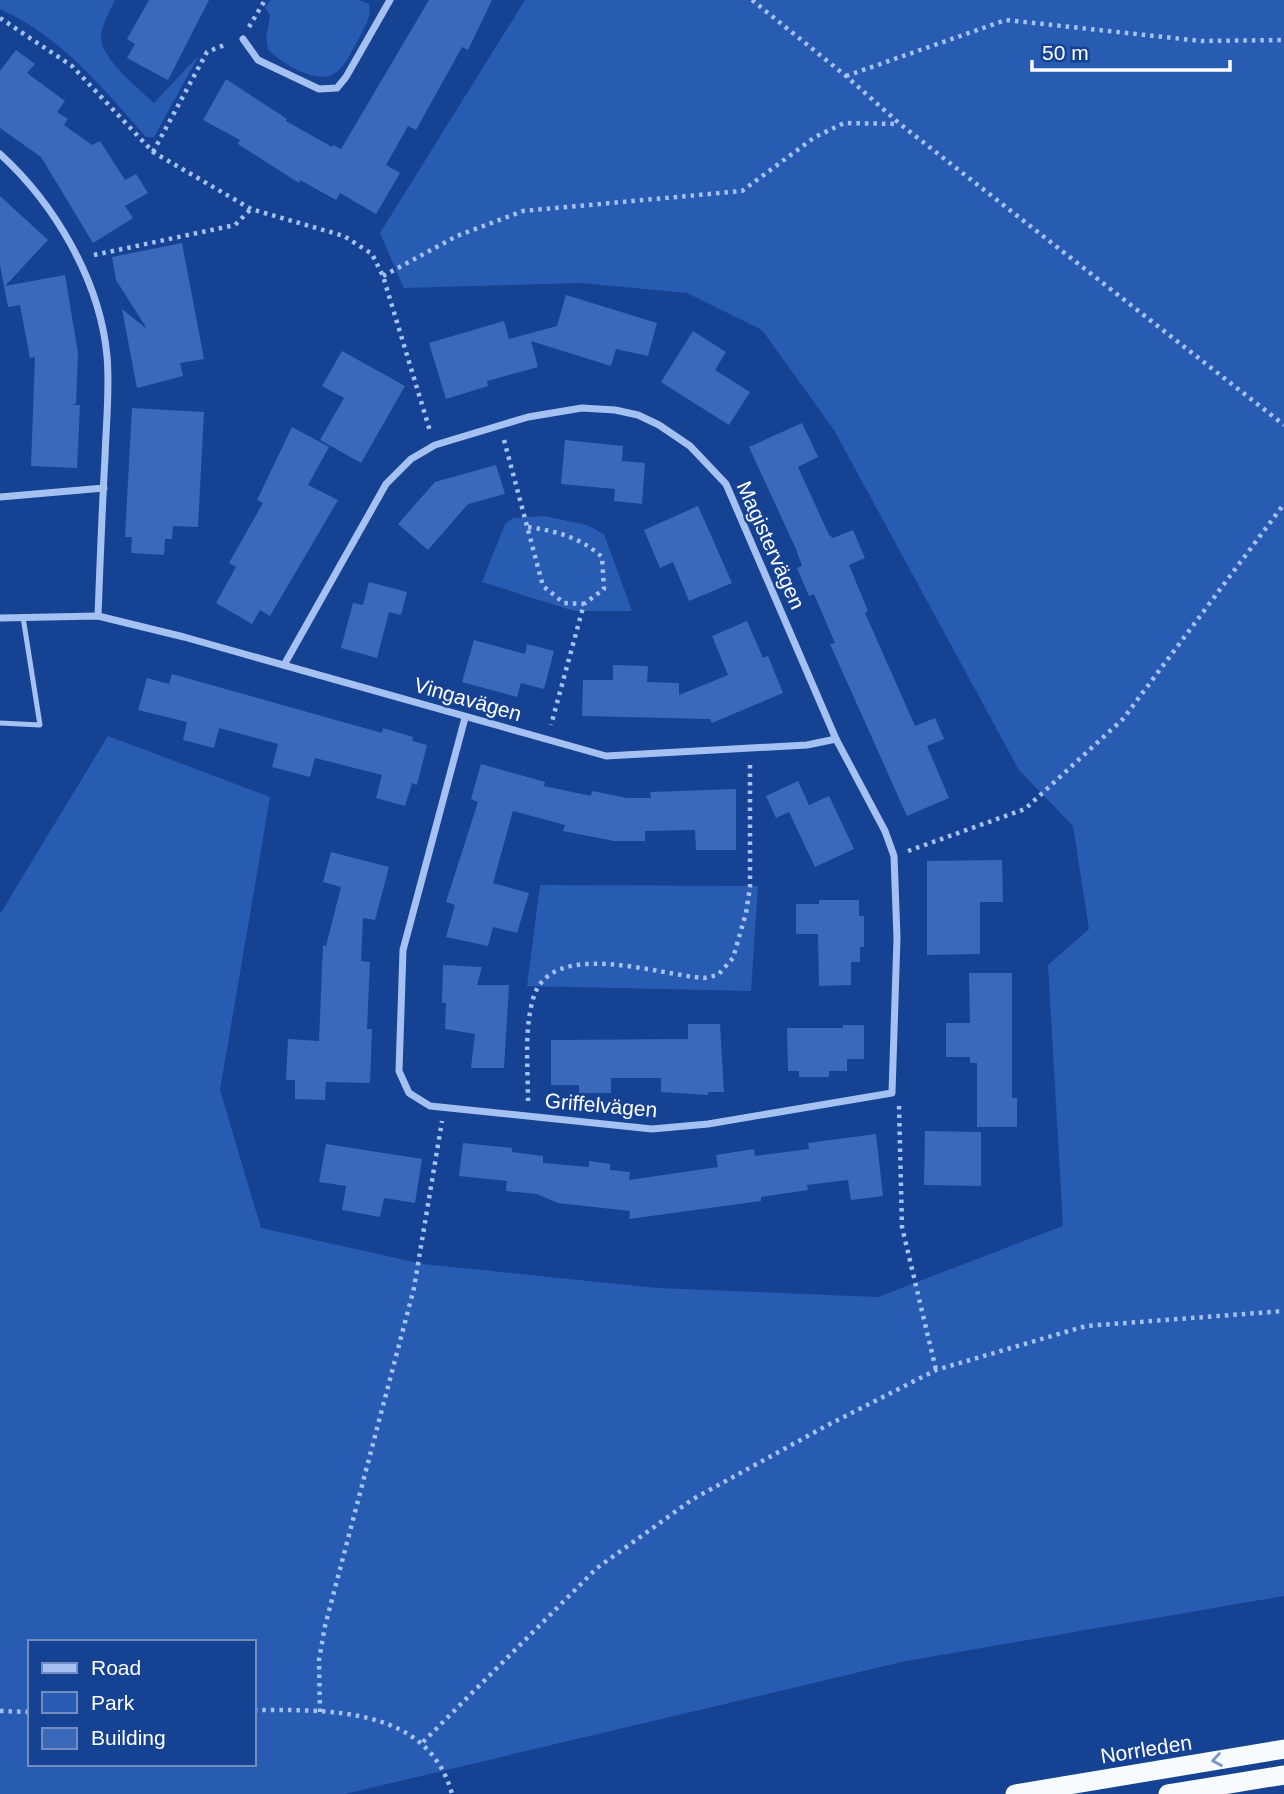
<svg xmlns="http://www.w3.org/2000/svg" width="1284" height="1794" viewBox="0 0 1284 1794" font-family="Arial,sans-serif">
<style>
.green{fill:#285bb2;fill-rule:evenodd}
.building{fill:#3a69ba}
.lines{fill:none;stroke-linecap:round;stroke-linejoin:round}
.path{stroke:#a5c1f1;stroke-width:4.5;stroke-dasharray:3.5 5;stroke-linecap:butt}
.service{stroke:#a5c1f1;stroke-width:5}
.minor{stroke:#a5c1f1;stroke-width:7}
.trunk{stroke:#f7faff;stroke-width:19}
.oneway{stroke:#7b95c4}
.labels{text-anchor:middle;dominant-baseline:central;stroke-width:5;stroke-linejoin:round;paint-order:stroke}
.street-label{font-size:21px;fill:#fff;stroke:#164293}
</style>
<rect width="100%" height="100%" fill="#164293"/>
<g class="green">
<path d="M 0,0 L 115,0 C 110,11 102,24 101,36 C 99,57 139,89 154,103 L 199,55 L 154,137 L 146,137 C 102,87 63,38 0,9 Z"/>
<path d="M 271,0 L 359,0 L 369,4 C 372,18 364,28 358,40 C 352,51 344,69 332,75 C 314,83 279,62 268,49 L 266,38 L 270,16 L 265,7 Z"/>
<path d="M 525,0 L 1284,0 L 1284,1596 L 906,1661 L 345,1794 L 0,1794 L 0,914 L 108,736 L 270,797 L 220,1090 L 261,1228 L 423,1264 L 657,1288 L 878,1297 L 1063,1226 L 1048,965 L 1089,929 L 1073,826 L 1019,770 L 834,430 L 762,330 L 687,293 L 581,283 L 404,288 L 380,233 ZM 30,1642 L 254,1642 L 254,1764 L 30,1764 Z"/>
<path d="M 544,516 L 587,525 L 604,534 L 632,611 L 574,611 L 482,582 L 505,524 L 513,518 Z"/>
<path d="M 540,885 L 758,886 L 751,991 L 527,986 Z"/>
</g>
<g class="building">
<path d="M 149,0 L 209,0 L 168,80 L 127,58 L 135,44 L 127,39 Z"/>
<path d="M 429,0 L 492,0 L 468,50 L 462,47 L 416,130 L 408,126 L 386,165 L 400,173 L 376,214 L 340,193 L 336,200 L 300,180 L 299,183 L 238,144 L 240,140 L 203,120 L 226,79 L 287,119 L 286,121 L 332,147 L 333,145 L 341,149 Z"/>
<path d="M 16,50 L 35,64 L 27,73 L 65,101 L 57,112 L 68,119 L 64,125 L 92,145 L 100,141 L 125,180 L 136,174 L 148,193 L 125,206 L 133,218 L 93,243 L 41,157 L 0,128 L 0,71 Z"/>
<path d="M 0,196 L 48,240 L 5,286 L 65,275 L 78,353 L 76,404 L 72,405 L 80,405 L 77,468 L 31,466 L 35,357 L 30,358 L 20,305 L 8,307 L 0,265 Z"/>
<path d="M 182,243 L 204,359 L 180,363 L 183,376 L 137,388 L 122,309 L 147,329 L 116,280 L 112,257 Z"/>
<path d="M 566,295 L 657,323 L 648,356 L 616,349 L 611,366 L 531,341 L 538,367 L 487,381 L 488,386 L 446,399 L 429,343 L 504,321 L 509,339 L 557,326 Z"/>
<path d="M 693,331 L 726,352 L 715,370 L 750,392 L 729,425 L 661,382 Z"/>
<path d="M 342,351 L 405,386 L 361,463 L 320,440 L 344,398 L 322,386 Z"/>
<path d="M 132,408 L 204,412 L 198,527 L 173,526 L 172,539 L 165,539 L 164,555 L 131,553 L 132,537 L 125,537 Z"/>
<path d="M 802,423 L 818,457 L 798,467 L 829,535 L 833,538 L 853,530 L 865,558 L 849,565 L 868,611 L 865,613 L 915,726 L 935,718 L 944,739 L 927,746 L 949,798 L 907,816 L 830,644 L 835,643 L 814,594 L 809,596 L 797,568 L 802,566 L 796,549 L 749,447 Z"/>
<path d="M 292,427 L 329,447 L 308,485 L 338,500 L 270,616 L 260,610 L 252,624 L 216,603 L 236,567 L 229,563 L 263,503 L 257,500 Z"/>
<path d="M 565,440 L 623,446 L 622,461 L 645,463 L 642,504 L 614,501 L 615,489 L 561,484 Z"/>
<path d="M 496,465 L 505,494 L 468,504 L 428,550 L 398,524 L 435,482 Z"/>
<path d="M 698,506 L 732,583 L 689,601 L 673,562 L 660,568 L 644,530 Z"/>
<path d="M 369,582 L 407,592 L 401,615 L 389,612 L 377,658 L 341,648 L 353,603 L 363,605 Z"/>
<path d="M 747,621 L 763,658 L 768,656 L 783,693 L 712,723 L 710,719 L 582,716 L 583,680 L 613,680 L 613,665 L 648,666 L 647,682 L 679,683 L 679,695 L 728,675 L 712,636 Z"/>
<path d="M 474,640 L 525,654 L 527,644 L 554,651 L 544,689 L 521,683 L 517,697 L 462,682 Z"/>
<path d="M 172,674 L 382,733 L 383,728 L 413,737 L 412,741 L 427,745 L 417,785 L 412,783 L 405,806 L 376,798 L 382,775 L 315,758 L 310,777 L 272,767 L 278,744 L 219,728 L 214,748 L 183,740 L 187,722 L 138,710 L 147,678 L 169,684 Z"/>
<path d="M 481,764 L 545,782 L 544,786 L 591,796 L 592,791 L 627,798 L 651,798 L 650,792 L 736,789 L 736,850 L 696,850 L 695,830 L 645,831 L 645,841 L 614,841 L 563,831 L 565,825 L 513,811 L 493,883 L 529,893 L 517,933 L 493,927 L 488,946 L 446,937 L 455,905 L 446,902 L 478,802 L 471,799 Z"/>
<path d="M 798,781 L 809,805 L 829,796 L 854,849 L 815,867 L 789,812 L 776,818 L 766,796 Z"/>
<path d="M 331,852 L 389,867 L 375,920 L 363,918 L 361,961 L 370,962 L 367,1029 L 372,1029 L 370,1083 L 326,1082 L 325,1100 L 295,1099 L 295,1080 L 286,1080 L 288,1039 L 319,1041 L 323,945 L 326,946 L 341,887 L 323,882 Z"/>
<path d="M 1002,860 L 1003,902 L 980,902 L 980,954 L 927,955 L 927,861 Z"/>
<path d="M 819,900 L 859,900 L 859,916 L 864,916 L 864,947 L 860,947 L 860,962 L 851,962 L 851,985 L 819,986 L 818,934 L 796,934 L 796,904 L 819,904 Z"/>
<path d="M 443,965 L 482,967 L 477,985 L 509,985 L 504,1068 L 471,1068 L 475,1034 L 445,1029 L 446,1003 L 442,1003 Z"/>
<path d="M 969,973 L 1012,973 L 1012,1098 L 1017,1098 L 1017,1127 L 977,1127 L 977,1063 L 970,1063 L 970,1057 L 946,1057 L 946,1023 L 970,1023 Z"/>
<path d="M 688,1024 L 720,1024 L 724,1092 L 708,1092 L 708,1095 L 661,1092 L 661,1078 L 611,1078 L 611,1093 L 579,1093 L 579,1085 L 551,1085 L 551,1040 L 688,1039 Z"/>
<path d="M 843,1025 L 864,1025 L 864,1059 L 847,1059 L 847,1071 L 829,1071 L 829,1077 L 799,1077 L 799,1071 L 788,1071 L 787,1028 L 843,1028 Z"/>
<path d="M 925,1131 L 981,1132 L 981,1186 L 924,1185 Z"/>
<path d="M 876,1134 L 883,1196 L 851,1200 L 848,1180 L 807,1185 L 808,1190 L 761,1197 L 761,1201 L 629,1219 L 630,1211 L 558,1203 L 537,1194 L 506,1191 L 507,1181 L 459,1176 L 463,1143 L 512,1148 L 512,1152 L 543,1156 L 543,1163 L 589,1167 L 589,1161 L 610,1164 L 610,1170 L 630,1172 L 629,1180 L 718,1167 L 716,1155 L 754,1149 L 755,1156 L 809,1149 L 808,1143 Z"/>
<path d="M 326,1144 L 422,1159 L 415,1203 L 384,1198 L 380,1217 L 342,1210 L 346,1186 L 319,1182 Z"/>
</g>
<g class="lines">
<g class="path">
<path d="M 752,0 L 846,76 L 900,124 L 1284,425"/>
<path d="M 0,18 L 72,66 L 153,152 L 251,209 L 344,236 L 372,254 L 383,276 L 430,431"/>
<path d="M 249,27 L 265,0"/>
<path d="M 846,76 L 1006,20 L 1201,41 L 1284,40"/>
<path d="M 153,152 L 207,52 L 227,44"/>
<path d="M 94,255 L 235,225 L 251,209"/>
<path d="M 383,276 L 457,236 L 523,211 L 742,191 L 815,137 L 844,123 L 899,124"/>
<path d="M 504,440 L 543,586 L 564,603 L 584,604 L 551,725"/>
<path d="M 528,527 C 556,531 580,537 602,557 L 604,589 L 584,604"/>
<path d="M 908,851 L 1025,809 L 1123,719 L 1284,504"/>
<path d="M 528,1101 C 528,1069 524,1030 533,999 C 550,937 658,975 704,978 L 718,975 L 733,958 L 746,913 L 750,887 L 750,763"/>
<path d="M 899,1106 L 902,1227 L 936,1370"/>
<path d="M 254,1710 C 328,1710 428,1706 452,1794"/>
<path d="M 0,1711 L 30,1712"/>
<path d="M 320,1712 L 319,1660 L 325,1626 L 414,1288 L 442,1121"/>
<path d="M 423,1742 L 597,1568 L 693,1499 L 826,1426 L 936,1370 L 1086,1326 L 1284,1311"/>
</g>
<path class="service" d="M 0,723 L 40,725 L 23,617"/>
<g class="minor">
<path d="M 243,39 L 258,60 L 319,89 L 337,88 L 346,77 L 390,0"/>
<path d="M 0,154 C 55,204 100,281 107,356 C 110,390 106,424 105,457 C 102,510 100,563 98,616"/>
<path d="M 0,497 L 104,488"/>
<path d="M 0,618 L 98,616 L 184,637 L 606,756 L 807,745 L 836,739"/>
<path d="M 284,665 L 386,484 L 411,459 L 435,445 L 528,417 L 582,408 L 615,410 L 638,415 L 659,425 L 690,446 L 726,484 L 836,739 L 885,831 L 894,856 L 897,938 L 892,1093 L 708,1124 L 652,1129 L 430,1106 L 409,1093 L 399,1071 L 403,950 L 465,718"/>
</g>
<g class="trunk">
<path d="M 1015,1794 L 1284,1749"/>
<path d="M 1168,1794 L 1284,1775"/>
</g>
</g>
<defs><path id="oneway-chevron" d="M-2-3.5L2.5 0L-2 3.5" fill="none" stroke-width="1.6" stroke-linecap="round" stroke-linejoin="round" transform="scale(1.75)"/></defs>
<use class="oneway" href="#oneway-chevron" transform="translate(1217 1760) rotate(171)"/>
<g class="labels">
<g class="street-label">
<text transform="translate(771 545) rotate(66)">Magistervägen</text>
<text transform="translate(468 699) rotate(16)">Vingavägen</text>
<text transform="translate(601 1105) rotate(5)">Griffelvägen</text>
<text transform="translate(1146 1749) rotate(-9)">Norrleden</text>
</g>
</g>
<rect x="28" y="1640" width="228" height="126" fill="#164293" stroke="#738ebe" stroke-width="2"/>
<rect x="42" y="1663" width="35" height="10" fill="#a5c1f1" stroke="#738ebe" stroke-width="2"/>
<text x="91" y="1675" font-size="21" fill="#ffffff">Road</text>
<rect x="42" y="1692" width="35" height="21" fill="#285bb2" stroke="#738ebe" stroke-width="2"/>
<text x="91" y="1710" font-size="21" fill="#ffffff">Park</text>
<rect x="42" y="1728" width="35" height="21" fill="#3a69ba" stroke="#738ebe" stroke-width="2"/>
<text x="91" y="1745" font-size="21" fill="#ffffff">Building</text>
<path d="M1032 60v10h198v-10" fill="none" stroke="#ffffff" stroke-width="3.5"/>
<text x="1042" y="60" font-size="21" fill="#ffffff" stroke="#164293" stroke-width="5" paint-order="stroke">50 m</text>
</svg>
